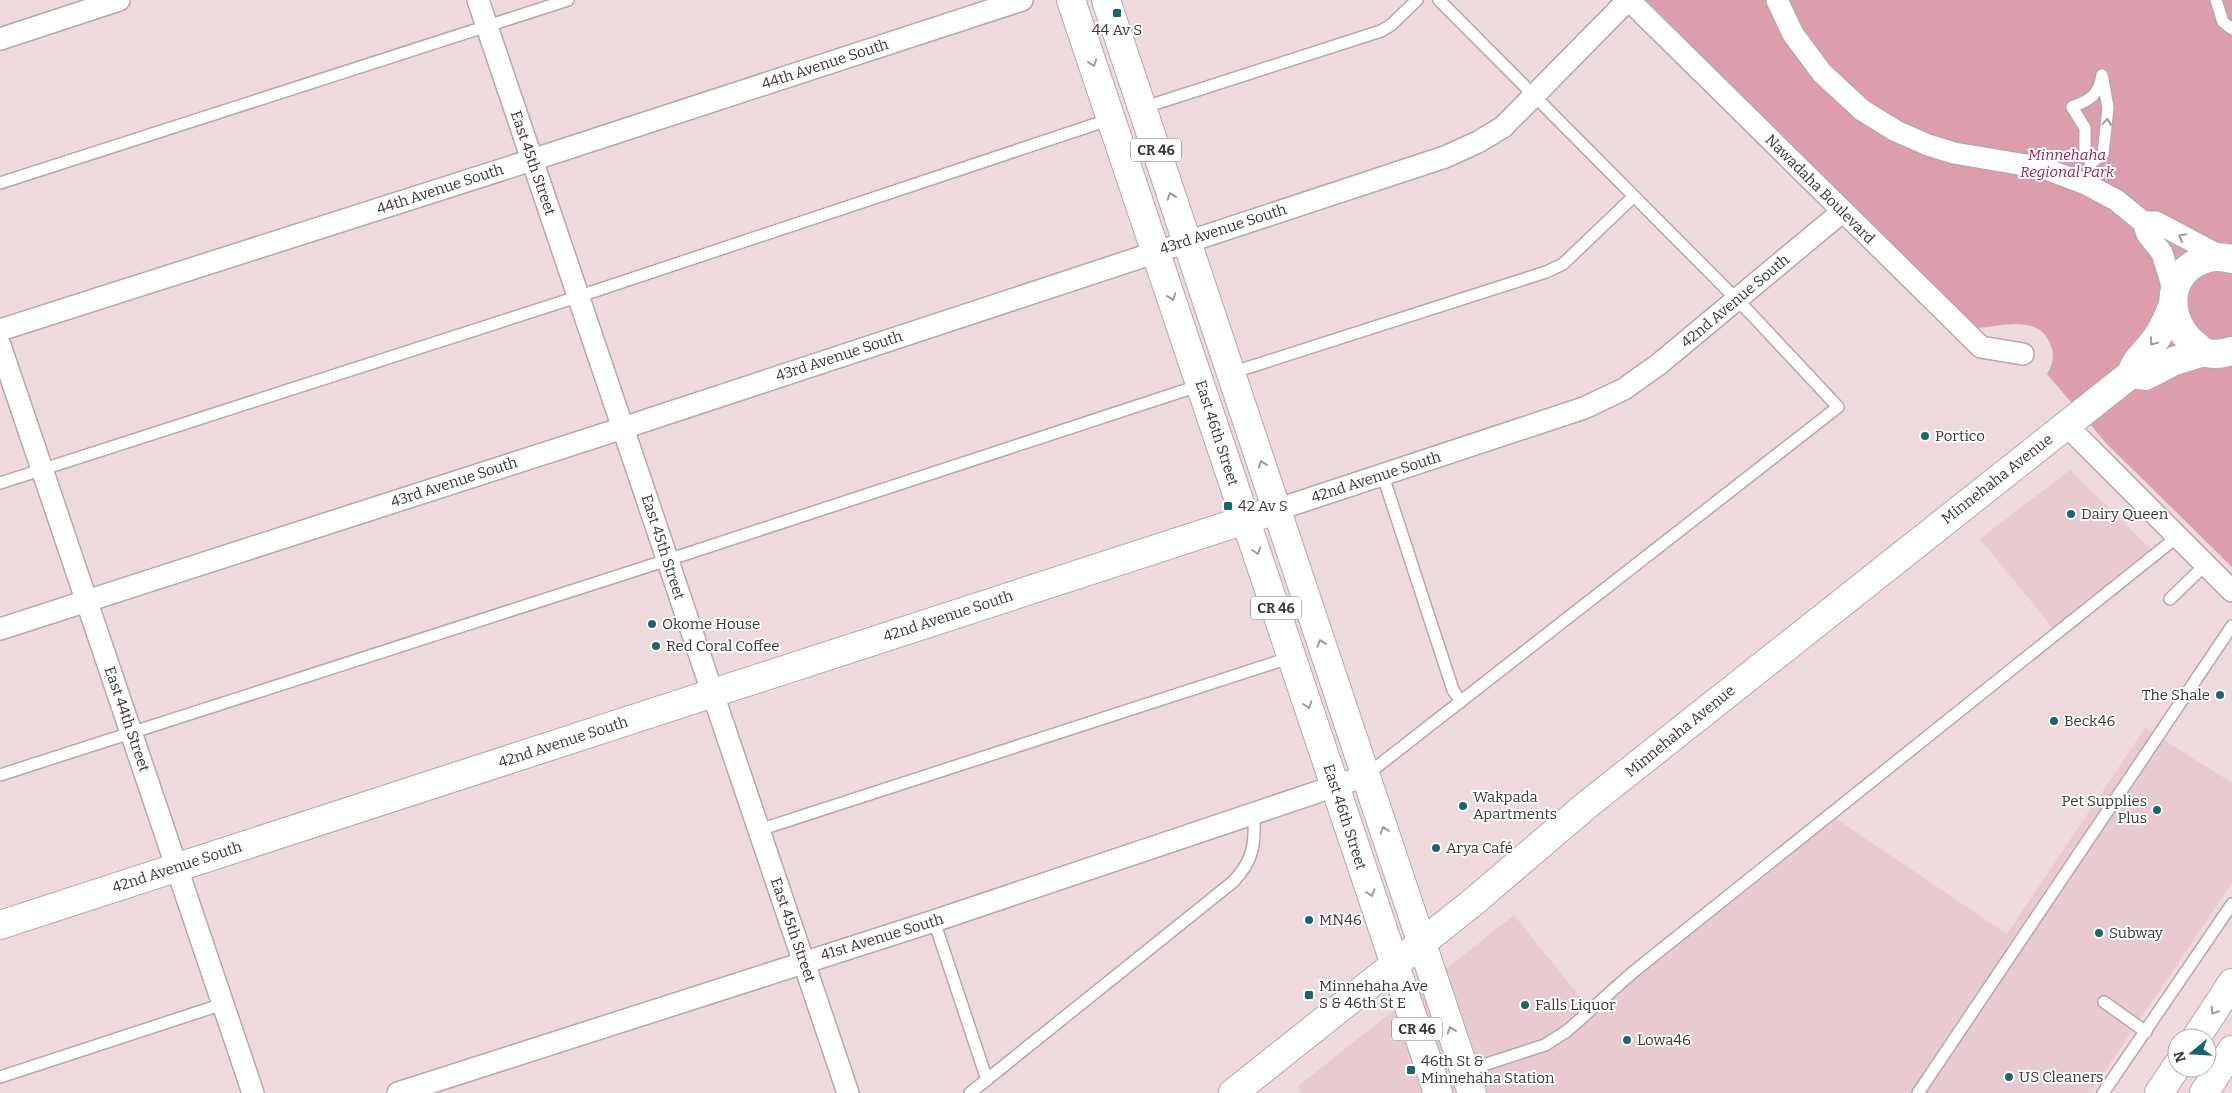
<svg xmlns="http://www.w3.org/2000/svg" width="2232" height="1093" viewBox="0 0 2232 1093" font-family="Bitter,serif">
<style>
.built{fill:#e8cbd1}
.green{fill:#dc9dad}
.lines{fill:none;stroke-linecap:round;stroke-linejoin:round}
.lane-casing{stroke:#baa6ab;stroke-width:14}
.street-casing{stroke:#baa6ab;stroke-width:24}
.secondary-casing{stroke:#baa6ab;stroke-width:30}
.primary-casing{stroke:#baa6ab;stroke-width:30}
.highway-casing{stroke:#baa6ab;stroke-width:30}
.lane{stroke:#fff;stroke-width:11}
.street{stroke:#fff;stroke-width:21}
.secondary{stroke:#fff;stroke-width:28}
.primary{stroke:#fff;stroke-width:28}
.highway{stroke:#fff;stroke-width:28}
.oneway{stroke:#9e9a9c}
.poi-dot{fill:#19676b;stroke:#fff;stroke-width:2}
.labels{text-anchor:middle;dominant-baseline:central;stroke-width:4;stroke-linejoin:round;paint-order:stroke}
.shield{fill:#fff;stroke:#787274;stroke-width:1}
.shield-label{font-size:14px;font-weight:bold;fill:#3e3638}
.poi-label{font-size:15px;fill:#3e3638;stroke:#fff;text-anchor:start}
.street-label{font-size:15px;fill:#3e3638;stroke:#fff}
.park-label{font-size:15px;font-style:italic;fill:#972550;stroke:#fff}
</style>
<rect width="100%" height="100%" fill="#eed9dd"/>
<g class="built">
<path d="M 2070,470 L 2161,559 L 2061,638 L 1980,539 Z"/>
<path d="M 2145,728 L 2232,783 L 2232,883 L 2090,1093 L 1302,1093 L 1297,1087 L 1514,915 L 1593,1013 L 1835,818 L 2007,934 Z"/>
</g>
<path class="green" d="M 1646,0 L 2232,0 L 2232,567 L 2107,444 L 2047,374 C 2054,362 2055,353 2049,341 C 2036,315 2001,326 1978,328 Z"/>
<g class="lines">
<g class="lane-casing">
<g id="lane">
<path d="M 2216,0 L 2223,22 L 2232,29"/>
<path d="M 1142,108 L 1381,31 L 1391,25 L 1417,0"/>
<path d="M 2091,163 L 2103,154 L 2108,108 L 2103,79"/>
<path d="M 0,183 L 568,0"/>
<path d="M 2086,184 L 2091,163 L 2085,150 L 2085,128 L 2072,107 C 2090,100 2099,95 2102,75"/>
<path d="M 1231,373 L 1546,272 L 1563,264 L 1633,197"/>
<path d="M 1383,476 L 1453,690 L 1461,702"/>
<path d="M 0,483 L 577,297 L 1111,119"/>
<path d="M 2170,599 L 2205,565"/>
<path d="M 0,775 L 686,554 L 1201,385"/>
<path d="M 1365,776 L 1838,407 L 1752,315 L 1439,0"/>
<path d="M 759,830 L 1292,657"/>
<path d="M 934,921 L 987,1080"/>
<path d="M 2104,1002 L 2146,1032"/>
<path d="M 1465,1071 L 1545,1045 L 1567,1031 L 1632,973 L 2177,537"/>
<path d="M 0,1077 L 223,1004"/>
<path d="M 970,1093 L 1234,881 C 1254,859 1255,844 1254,815"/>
<path d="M 1918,1093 L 2232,626"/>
<path d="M 2103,1093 L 2232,904"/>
</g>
</g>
<g class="street-casing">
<g id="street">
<path d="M 478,0 L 848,1093"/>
<path d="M 1629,0 L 1981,347 L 2023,354"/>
<path d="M 1777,0 L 1793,34 L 1822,73 L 1862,110 L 1896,131 L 1928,145 L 1954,153 L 2043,168 L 2086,184 L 2116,200 L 2143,222 L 2147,234 L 2162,253 L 2174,292"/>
<path d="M 0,39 L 119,0"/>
<path d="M 2143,222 L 2156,222 L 2220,256"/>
<path d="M 0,330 L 532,160 L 1022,0"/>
<path d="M 0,345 L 253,1093"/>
<path d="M 2065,424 L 2232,591"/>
<path d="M 1276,510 L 1584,408 L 1624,389 L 1659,364 L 1843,211"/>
<path d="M 0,629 L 623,428 L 1445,157 L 1478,142 L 1503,127 L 1628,0"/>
<path d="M 398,1093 L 934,921 L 1365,776"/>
</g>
</g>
<g class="secondary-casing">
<g id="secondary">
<path d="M 2232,259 C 2219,256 2210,256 2198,262 C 2165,278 2167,321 2193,343 C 2197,346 2201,351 2205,352 C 2214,356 2223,353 2232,351"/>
<path d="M 2131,374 L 2145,376 L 2174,361 L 2204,352"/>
<path d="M 0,925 L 1276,510"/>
<path d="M 1233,1093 L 1472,903 L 1588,804 L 2131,374 C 2135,361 2142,356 2151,345 C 2161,334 2167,320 2172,307"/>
</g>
</g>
<g class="primary-casing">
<g id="primary">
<path d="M 1071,0 L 1438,1093"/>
<path d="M 1106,0 L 1472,1093"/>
</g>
</g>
<g class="highway-casing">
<g id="highway">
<path d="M 2196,1038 L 2232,983"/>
<path d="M 2159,1093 L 2177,1066"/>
<path d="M 2204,1093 L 2232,1050"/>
</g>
</g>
<use href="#lane" class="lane"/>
<use href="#street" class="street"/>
<use href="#secondary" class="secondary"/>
<use href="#primary" class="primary"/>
<use href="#highway" class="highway"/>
</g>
<defs><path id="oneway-chevron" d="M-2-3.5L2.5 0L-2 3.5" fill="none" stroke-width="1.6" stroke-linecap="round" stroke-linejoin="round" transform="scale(1.25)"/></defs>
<g class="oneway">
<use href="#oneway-chevron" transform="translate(1093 63) rotate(71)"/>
<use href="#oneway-chevron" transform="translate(2107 122) rotate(-85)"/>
<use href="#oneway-chevron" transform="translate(1171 196) rotate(-109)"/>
<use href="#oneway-chevron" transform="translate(2182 237) rotate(-151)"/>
<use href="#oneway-chevron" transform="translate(1172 297) rotate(71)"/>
<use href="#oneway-chevron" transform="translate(2153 342) rotate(127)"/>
<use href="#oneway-chevron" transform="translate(1262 464) rotate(-109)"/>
<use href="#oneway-chevron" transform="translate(1257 551) rotate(72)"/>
<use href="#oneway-chevron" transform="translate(1321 643) rotate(-109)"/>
<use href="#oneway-chevron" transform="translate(1308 705) rotate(72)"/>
<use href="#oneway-chevron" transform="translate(1384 830) rotate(-109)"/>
<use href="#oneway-chevron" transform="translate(1371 893) rotate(72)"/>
<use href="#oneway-chevron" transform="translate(2214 1011) rotate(123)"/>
<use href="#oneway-chevron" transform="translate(1451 1030) rotate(-109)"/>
</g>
<g class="poi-dot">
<rect x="1112" y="8" width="10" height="10" rx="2.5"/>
<circle cx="1925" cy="436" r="5"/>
<rect x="1223" y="501" width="10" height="10" rx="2.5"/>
<circle cx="2071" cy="514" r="5"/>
<circle cx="652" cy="624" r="5"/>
<circle cx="656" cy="646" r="5"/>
<circle cx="2220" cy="695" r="5"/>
<circle cx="2054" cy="721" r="5"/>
<circle cx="1463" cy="806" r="5"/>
<circle cx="2157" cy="810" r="5"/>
<circle cx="1436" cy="848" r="5"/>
<circle cx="1309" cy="920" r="5"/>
<circle cx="2099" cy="933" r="5"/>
<rect x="1304" y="990" width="10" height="10" rx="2.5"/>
<circle cx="1525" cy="1005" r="5"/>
<circle cx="1627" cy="1040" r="5"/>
<rect x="1406" y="1065" width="10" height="10" rx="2.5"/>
<circle cx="2009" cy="1077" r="5"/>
</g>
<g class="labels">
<g class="shield">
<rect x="1131" y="138.5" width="50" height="23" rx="4"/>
<rect x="1251" y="596.5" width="50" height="23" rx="4"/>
<rect x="1392" y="1017.5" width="50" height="23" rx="4"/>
</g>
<g class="shield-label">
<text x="1156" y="150">CR 46</text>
<text x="1276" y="608">CR 46</text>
<text x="1417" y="1029">CR 46</text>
</g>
<g class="poi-label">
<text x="1117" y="30" text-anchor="middle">44 Av S</text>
<text x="1935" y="436">Portico</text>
<text x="1238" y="506">42 Av S</text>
<text x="2081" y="514">Dairy Queen</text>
<text x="662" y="624">Okome House</text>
<text x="666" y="646">Red Coral Coffee</text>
<text x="2210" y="695" text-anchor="end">The Shale</text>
<text x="2064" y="721">Beck46</text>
<text x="1473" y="797">Wakpada<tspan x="1473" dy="17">Apartments</tspan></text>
<text x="2147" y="801" text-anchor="end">Pet Supplies<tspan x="2147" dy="17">Plus</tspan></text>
<text x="1446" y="848">Arya Café</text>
<text x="1319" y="920">MN46</text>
<text x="2109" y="933">Subway</text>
<text x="1319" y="986">Minnehaha Ave<tspan x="1319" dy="17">S &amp; 46th St E</tspan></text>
<text x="1535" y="1005">Falls Liquor</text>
<text x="1637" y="1040">Lowa46</text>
<text x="1421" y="1061">46th St &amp;<tspan x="1421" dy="17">Minnehaha Station</tspan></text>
<text x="2019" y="1077">US Cleaners</text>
</g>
<g class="street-label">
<text transform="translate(825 64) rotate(-18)">44th Avenue South</text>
<text transform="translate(533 163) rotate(71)">East 45th Street</text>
<text transform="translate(440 189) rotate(-18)">44th Avenue South</text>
<text transform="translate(1820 189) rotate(45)">Nawadaha Boulevard</text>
<text transform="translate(1223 229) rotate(-18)">43rd Avenue South</text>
<text transform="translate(1735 301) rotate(-40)">42nd Avenue South</text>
<text transform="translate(839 356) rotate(-18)">43rd Avenue South</text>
<text transform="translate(1217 433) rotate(72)">East 46th Street</text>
<text transform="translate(1376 477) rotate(-18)">42nd Avenue South</text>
<text transform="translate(1997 479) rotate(-38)">Minnehaha Avenue</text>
<text transform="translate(454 482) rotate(-18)">43rd Avenue South</text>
<text transform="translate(663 547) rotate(72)">East 45th Street</text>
<text transform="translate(948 616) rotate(-18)">42nd Avenue South</text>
<text transform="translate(127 719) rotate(71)">East 44th Street</text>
<text transform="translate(1680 731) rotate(-39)">Minnehaha Avenue</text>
<text transform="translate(563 742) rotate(-18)">42nd Avenue South</text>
<text transform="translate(1345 817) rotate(72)">East 46th Street</text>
<text transform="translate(177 867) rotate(-18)">42nd Avenue South</text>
<text transform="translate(793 930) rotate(71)">East 45th Street</text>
<text transform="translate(882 937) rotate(-17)">41st Avenue South</text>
</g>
<g class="park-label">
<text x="2067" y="155">Minnehaha<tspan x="2067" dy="17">Regional Park</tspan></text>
</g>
</g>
<g transform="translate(2192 1053) rotate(252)"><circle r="24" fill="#ffffff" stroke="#b2afaf"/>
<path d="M0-4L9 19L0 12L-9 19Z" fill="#19676b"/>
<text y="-8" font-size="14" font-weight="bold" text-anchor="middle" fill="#3e3638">N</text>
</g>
</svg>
